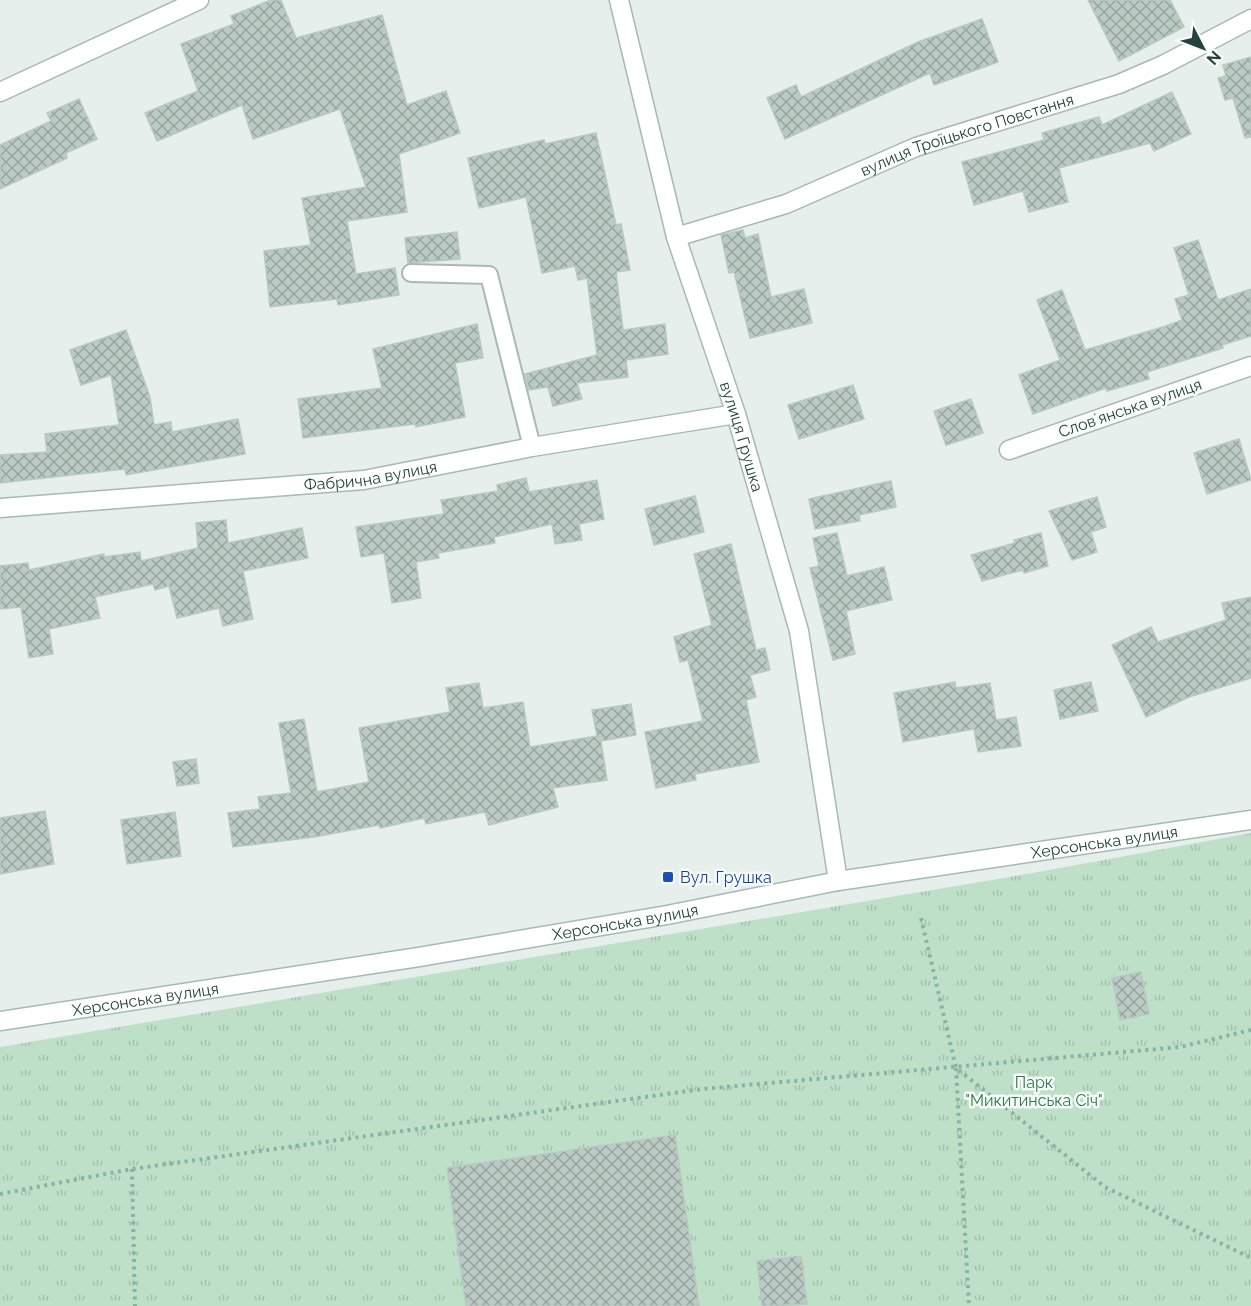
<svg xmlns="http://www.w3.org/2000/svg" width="1251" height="1306" viewBox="0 0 1251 1306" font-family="Raleway,sans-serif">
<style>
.park{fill:url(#park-tufts)}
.building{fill:url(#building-cross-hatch);stroke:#b8c9c2;stroke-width:1.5}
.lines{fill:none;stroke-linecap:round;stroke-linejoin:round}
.service-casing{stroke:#a8b8b2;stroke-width:20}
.minor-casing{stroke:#a8b8b2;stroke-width:21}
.secondary-casing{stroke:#a4bbb3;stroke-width:21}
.path{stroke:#86b3a5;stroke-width:4;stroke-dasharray:3 4.5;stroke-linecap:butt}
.service{stroke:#fff;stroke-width:16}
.minor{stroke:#fff;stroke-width:18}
.secondary{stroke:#fff;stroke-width:18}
.transit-dot{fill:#1a4fb4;stroke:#f7fbf9;stroke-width:2}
.labels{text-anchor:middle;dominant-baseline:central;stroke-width:5;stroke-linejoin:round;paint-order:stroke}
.street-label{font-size:16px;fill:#24423a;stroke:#f7fbf9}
.transit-label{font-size:16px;fill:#164399;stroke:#f7fbf9;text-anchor:start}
.park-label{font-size:16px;fill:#2d7a4b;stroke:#f7fbf9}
</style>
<defs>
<pattern id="park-tufts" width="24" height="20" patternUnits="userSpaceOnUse" patternTransform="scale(1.5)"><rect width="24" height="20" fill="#bfe0c8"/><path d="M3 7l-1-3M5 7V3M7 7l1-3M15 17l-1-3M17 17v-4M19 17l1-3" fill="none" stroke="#a4c1ad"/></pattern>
<pattern id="building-cross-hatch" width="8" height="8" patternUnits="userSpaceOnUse" patternTransform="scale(1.5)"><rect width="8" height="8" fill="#bbcac4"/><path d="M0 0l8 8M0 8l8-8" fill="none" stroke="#98a6a0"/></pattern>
</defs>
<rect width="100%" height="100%" fill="#e6efeb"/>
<path class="park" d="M 1251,833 L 1251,1306 L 0,1306 L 0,1047 L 1027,874 Z"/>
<g class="building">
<path d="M 271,0 L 281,0 L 296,38 L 382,15 L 407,105 L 446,91 L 460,133 L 399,154 L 407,212 L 347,221 L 356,274 L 395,268 L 399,295 L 338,305 L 337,299 L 270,307 L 264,251 L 311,245 L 302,198 L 366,187 L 340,109 L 253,139 L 242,105 L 157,141 L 145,113 L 198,91 L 181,44 L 234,24 L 231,16 Z"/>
<path d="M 1088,0 L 1170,0 L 1184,27 L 1119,61 Z"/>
<path d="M 982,19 L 998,62 L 934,85 L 930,73 L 785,139 L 767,98 L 796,85 L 801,97 L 918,42 Z"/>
<path d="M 1251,57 L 1251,137 L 1245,138 L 1233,98 L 1225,100 L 1218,78 L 1226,76 L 1223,65 Z"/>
<path d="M 1172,92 L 1191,134 L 1154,151 L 1150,143 L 1059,168 L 1068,202 L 1029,212 L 1023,191 L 974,205 L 962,162 L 1044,140 L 1042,133 L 1099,117 L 1102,125 Z"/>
<path d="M 79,99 L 97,139 L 66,153 L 67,158 L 0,189 L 0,145 L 51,121 L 47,113 Z"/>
<path d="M 596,133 L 616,225 L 621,224 L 630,270 L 616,272 L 623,330 L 665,324 L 668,354 L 626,360 L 628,377 L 577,383 L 582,399 L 553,406 L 548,387 L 529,390 L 525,374 L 597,355 L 587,278 L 578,280 L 575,266 L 542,273 L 526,197 L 479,208 L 468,158 L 544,140 L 545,144 Z"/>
<path d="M 743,230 L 745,238 L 758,234 L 771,297 L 804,289 L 812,323 L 750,338 L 734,272 L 729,273 L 721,235 Z"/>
<path d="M 457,232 L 460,259 L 408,263 L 405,238 Z"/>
<path d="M 1198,240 L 1218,300 L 1251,289 L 1251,336 L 1222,345 L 1223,348 L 1147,372 L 1149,379 L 1107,391 L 1106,388 L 1033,414 L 1019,375 L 1060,360 L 1037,300 L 1062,290 L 1085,350 L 1163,327 L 1182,320 L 1175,299 L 1189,295 L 1174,248 Z"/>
<path d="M 477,324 L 483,358 L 455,363 L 465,417 L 416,427 L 415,424 L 303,438 L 298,399 L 382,388 L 373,349 Z"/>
<path d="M 126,330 L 150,397 L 154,425 L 171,422 L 172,432 L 238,419 L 245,454 L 126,475 L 125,469 L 0,483 L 0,455 L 47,452 L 45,434 L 119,425 L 111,375 L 81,385 L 70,350 Z"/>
<path d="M 853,385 L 864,419 L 799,439 L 788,405 Z"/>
<path d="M 971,399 L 983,433 L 946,445 L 934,411 Z"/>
<path d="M 1239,439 L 1251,480 L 1207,494 L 1194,453 Z"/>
<path d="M 526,478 L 529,492 L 597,480 L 604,519 L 579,524 L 582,540 L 555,544 L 552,524 L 494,537 L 495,543 L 438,553 L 439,558 L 416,562 L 421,598 L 392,603 L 384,553 L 361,557 L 356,527 L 444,514 L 441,500 L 498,491 L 497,485 Z"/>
<path d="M 891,481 L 896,507 L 859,515 L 860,521 L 815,529 L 809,499 Z"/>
<path d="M 695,496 L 704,532 L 654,545 L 645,509 Z"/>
<path d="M 1097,497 L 1106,527 L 1091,532 L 1097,552 L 1072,560 L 1049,511 Z"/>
<path d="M 226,520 L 228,543 L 302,528 L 308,558 L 243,571 L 253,619 L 223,626 L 219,608 L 177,618 L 169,586 L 155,590 L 153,584 L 95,597 L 100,618 L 49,629 L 53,654 L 29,658 L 21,607 L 0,609 L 0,566 L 28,563 L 29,570 L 104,554 L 104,557 L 140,552 L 141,561 L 198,548 L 196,523 Z"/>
<path d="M 837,533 L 847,576 L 884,567 L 892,600 L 846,611 L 855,654 L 833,660 L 810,568 L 819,566 L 813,538 Z"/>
<path d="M 1041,533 L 1048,566 L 1024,573 L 1023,570 L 982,581 L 971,555 L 1015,543 L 1014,540 Z"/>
<path d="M 731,544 L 756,650 L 765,648 L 770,670 L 750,675 L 756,697 L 746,700 L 759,762 L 695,774 L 696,780 L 656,788 L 645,732 L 703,721 L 688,660 L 680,662 L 674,637 L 712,625 L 694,554 Z"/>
<path d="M 1251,597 L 1251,678 L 1189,697 L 1146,717 L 1112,645 L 1151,627 L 1158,642 L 1226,620 L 1222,603 Z"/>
<path d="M 955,682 L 956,688 L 990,683 L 996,720 L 1016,717 L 1021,746 L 978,752 L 974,729 L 903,742 L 894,693 Z"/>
<path d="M 1091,682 L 1098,711 L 1060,719 L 1054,690 Z"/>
<path d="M 479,683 L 483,708 L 523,702 L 530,747 L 597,736 L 592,710 L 631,704 L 636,735 L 601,741 L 607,780 L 553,788 L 558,807 L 489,825 L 485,812 L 426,824 L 424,818 L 380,828 L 379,825 L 314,837 L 233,847 L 228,813 L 260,809 L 258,797 L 291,793 L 279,723 L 304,719 L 317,792 L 369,782 L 359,728 L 450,712 L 446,688 Z"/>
<path d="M 196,759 L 199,783 L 177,786 L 173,762 Z"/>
<path d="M 45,811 L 54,864 L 0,874 L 0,818 Z"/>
<path d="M 175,812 L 181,856 L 127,864 L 121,820 Z"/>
<path d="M 1141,972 L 1149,1014 L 1120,1020 L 1112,978 Z"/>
<path d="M 675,1135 L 699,1306 L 466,1306 L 447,1168 Z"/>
<path d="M 801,1256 L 807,1304 L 762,1306 L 757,1261 Z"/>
</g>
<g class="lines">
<g class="service-casing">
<path id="service" d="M 411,273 L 489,275 L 532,447"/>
</g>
<g class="minor-casing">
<g id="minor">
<path id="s1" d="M 619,0 L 676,237 L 736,414 L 799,631 L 838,881"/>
<path d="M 0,92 L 199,0"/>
<path id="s2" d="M 676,237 L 786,204 L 916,147 L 1119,84 L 1163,65 L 1251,19"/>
<path d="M 1009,450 L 1251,366"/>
<path id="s3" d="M 0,508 L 364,480 L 532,447 L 736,414"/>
</g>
</g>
<g class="secondary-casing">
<g id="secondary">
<path id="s4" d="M 0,1021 L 419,957 L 667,915 L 838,881 L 1251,820"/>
</g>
</g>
<g class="path">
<path d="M 921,918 L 956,1068 L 1105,1187 L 1251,1258"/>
<path d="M 956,1068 L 969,1306"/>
<path d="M 132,1169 L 135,1306"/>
<path d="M 0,1194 L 132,1169 L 702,1089 L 1180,1047 L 1251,1030"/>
</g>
<use href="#service" class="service"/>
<use href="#minor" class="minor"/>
<use href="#secondary" class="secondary"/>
</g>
<rect class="transit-dot" x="662" y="871" width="12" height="12" rx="3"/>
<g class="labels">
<g class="street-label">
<text stroke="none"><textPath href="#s2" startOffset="309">вулиця Троїцького Повстання</textPath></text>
<text transform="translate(1130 408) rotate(-19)">Словʼянська вулиця</text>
<text stroke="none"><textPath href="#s1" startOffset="454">вулиця Грушка</textPath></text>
<text stroke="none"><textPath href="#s3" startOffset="372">Фабрична вулиця</textPath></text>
<text stroke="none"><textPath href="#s4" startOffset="1119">Херсонська вулиця</textPath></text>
<text stroke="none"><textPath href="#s4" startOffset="633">Херсонська вулиця</textPath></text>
<text stroke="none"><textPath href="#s4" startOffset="147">Херсонська вулиця</textPath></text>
</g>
<g class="transit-label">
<text x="680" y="877">Вул. Грушка</text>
</g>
<g class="park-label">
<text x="1034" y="1082">Парк<tspan x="1034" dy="18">"Микитинська Січ"</tspan></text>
</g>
</g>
<g transform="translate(1203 48) rotate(132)" stroke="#f7fbf9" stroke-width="4.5" paint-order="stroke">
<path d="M0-4.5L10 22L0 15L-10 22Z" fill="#24423a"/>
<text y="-9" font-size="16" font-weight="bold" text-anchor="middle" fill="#24423a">N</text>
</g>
</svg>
